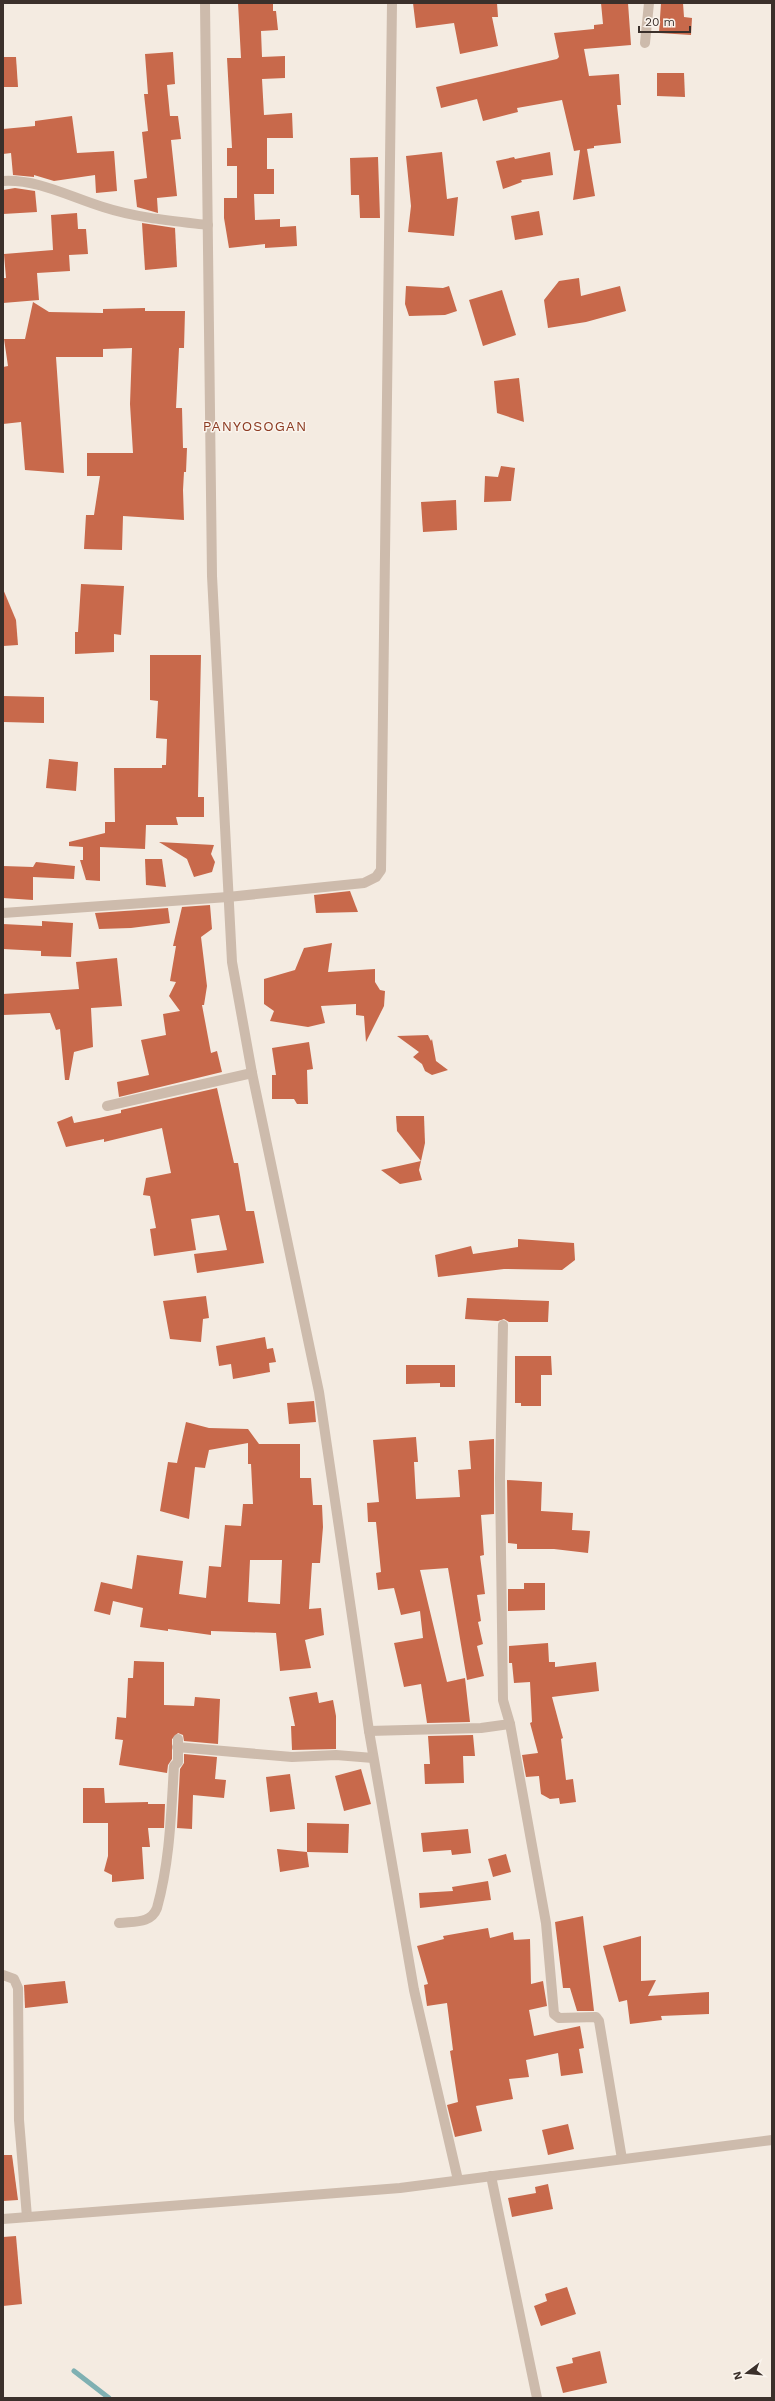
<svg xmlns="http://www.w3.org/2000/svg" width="775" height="2401" viewBox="0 0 775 2401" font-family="'Work Sans',sans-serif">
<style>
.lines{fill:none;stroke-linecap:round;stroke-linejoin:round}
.stream{stroke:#7fb0b2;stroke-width:5}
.building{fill:#c8694b;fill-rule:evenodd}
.street{stroke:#cdbbac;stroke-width:10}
.labels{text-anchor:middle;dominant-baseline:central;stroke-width:3;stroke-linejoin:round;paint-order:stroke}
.quarter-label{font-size:14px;letter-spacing:1px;fill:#8c3b22;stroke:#fbf5ee}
</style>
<rect width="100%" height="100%" fill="#f4ebe1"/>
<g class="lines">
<path class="stream" d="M 74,2371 L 109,2398"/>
</g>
<g class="building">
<path d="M 238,3 L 273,3 L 273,11 L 276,11 L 278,30 L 261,31 L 262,57 L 285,56 L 285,78 L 262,79 L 264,115 L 292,113 L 293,138 L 267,138 L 267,169 L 274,169 L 274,194 L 254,194 L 255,220 L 280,219 L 280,227 L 296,226 L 297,246 L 265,248 L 265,244 L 229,248 L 224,218 L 224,198 L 237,198 L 237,166 L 227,166 L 227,148 L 232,148 L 227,58 L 241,58 Z"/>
<path d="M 413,3 L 497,3 L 498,17 L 492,17 L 498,46 L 460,54 L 454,23 L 416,28 Z"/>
<path d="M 601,3 L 628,3 L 631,45 L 584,49 L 589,76 L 619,74 L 621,105 L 617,105 L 621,143 L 594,146 L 594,148 L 587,149 L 595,196 L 573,200 L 580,150 L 574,151 L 562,100 L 517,108 L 518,112 L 483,121 L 477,99 L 441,108 L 436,87 L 557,59 L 559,57 L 554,33 L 594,29 L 594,25 L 603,24 Z"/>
<path d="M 661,3 L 683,3 L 684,17 L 692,18 L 691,35 L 659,33 Z"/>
<path d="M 173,52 L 175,84 L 167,85 L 170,116 L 178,116 L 181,139 L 171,140 L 177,196 L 157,198 L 158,213 L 137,207 L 134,180 L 147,178 L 142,132 L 148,131 L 144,94 L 148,94 L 145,54 Z"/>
<path d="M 3,57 L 16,57 L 18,87 L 3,87 Z"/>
<path d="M 657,73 L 684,73 L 685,97 L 657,96 Z"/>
<path d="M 72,116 L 77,153 L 114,151 L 117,191 L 96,193 L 95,175 L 54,181 L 34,175 L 34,177 L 13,175 L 11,153 L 3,154 L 3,129 L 35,126 L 35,121 Z"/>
<path d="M 442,152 L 447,199 L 458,197 L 454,236 L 408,232 L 411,206 L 406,156 Z"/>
<path d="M 550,152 L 553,175 L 521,180 L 522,182 L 503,189 L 496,161 L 514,157 L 515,159 Z"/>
<path d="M 378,157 L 380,218 L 360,218 L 359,195 L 351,195 L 350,158 Z"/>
<path d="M 15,188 L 35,191 L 37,212 L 3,214 L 3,190 Z"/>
<path d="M 539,211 L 543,235 L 515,240 L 511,216 Z"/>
<path d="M 77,213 L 78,229 L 86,229 L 88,254 L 69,255 L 70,271 L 37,273 L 39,300 L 3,303 L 3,278 L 6,278 L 4,254 L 53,250 L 51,215 Z"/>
<path d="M 142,223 L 175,228 L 177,267 L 145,270 Z"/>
<path d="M 579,278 L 581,296 L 620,286 L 626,311 L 586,322 L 548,328 L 544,300 L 559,281 Z"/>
<path d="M 406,286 L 443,288 L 449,286 L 457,311 L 445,315 L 409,316 L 405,304 Z"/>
<path d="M 502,290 L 516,335 L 483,346 L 469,300 Z"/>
<path d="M 33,302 L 49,312 L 103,313 L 103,309 L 145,308 L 145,311 L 185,311 L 184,348 L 179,348 L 176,408 L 182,408 L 183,448 L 187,448 L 186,472 L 184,472 L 183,490 L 184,520 L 123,516 L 122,550 L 84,549 L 86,515 L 94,515 L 100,476 L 87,476 L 87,453 L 133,453 L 130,404 L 132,348 L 103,349 L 103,357 L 56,357 L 64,473 L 25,470 L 21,422 L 3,424 L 3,367 L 8,366 L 4,339 L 25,339 Z"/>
<path d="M 519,378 L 524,422 L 497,413 L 494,381 Z"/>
<path d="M 501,466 L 515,468 L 511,501 L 484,502 L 485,476 L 498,477 Z"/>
<path d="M 456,500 L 457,530 L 423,532 L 421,502 Z"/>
<path d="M 81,584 L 124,586 L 121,635 L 114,634 L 114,652 L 75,654 L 75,632 L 78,632 Z"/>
<path d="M 3,589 L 16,620 L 18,645 L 3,646 Z"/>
<path d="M 150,655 L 201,655 L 198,797 L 204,797 L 204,817 L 176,817 L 178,825 L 146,825 L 145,849 L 100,847 L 100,881 L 86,880 L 80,860 L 83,860 L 83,847 L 69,846 L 69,842 L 105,833 L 105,822 L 115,822 L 114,768 L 162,768 L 162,765 L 166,765 L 167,739 L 156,738 L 158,701 L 150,700 Z"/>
<path d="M 3,696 L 44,697 L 44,723 L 3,722 Z"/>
<path d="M 49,759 L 78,762 L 76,791 L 46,788 Z"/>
<path d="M 159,842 L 214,845 L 211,854 L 215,862 L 212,872 L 194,877 L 187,859 Z"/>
<path d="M 145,859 L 162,859 L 166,887 L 146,885 Z"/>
<path d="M 36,862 L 75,866 L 74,879 L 33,877 L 33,900 L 3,898 L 3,866 L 33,867 Z"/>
<path d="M 350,891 L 358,912 L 316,913 L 314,895 Z"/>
<path d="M 210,905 L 212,929 L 201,937 L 207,986 L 204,1005 L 202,1005 L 211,1053 L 217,1051 L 222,1072 L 119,1097 L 117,1082 L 149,1075 L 141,1040 L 166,1035 L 163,1014 L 180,1011 L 169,996 L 176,982 L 170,981 L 176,946 L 173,946 L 182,907 Z"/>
<path d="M 168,908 L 170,923 L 131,928 L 99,929 L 95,913 Z"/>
<path d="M 42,921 L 73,923 L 71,957 L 41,956 L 41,951 L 3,949 L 3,924 L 42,926 Z"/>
<path d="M 332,943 L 328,972 L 375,969 L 375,982 L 380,990 L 385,991 L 384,1006 L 366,1042 L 364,1016 L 356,1015 L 356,1004 L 321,1006 L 325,1023 L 308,1027 L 270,1021 L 274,1011 L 264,1004 L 264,979 L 295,970 L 304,948 Z"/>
<path d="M 117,958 L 122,1006 L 91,1008 L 93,1047 L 74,1052 L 69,1080 L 65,1080 L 60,1029 L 56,1030 L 50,1013 L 3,1015 L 3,994 L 79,989 L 76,962 Z"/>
<path d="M 428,1035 L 431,1041 L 432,1039 L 436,1061 L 448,1070 L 432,1075 L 425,1071 L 422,1064 L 413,1057 L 419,1052 L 397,1036 Z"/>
<path d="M 309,1042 L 313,1069 L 307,1070 L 308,1104 L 297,1104 L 294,1099 L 272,1099 L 272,1075 L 276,1075 L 272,1048 Z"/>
<path d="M 217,1088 L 234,1163 L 238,1163 L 246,1211 L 254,1211 L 264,1263 L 197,1273 L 194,1254 L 227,1250 L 219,1215 L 191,1219 L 196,1250 L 154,1256 L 150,1229 L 156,1228 L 150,1196 L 143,1195 L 146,1178 L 171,1173 L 162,1128 L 104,1142 L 104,1139 L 66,1147 L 57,1122 L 72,1116 L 74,1123 L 99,1118 L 121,1113 L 121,1110 Z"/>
<path d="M 396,1116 L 424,1116 L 425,1143 L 421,1161 L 397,1131 Z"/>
<path d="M 421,1161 L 419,1170 L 422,1180 L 400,1184 L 381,1170 Z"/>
<path d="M 518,1239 L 574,1243 L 575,1260 L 562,1270 L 504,1269 L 438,1277 L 435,1255 L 471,1246 L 473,1254 L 518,1247 Z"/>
<path d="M 206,1296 L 209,1318 L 203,1319 L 201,1342 L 170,1339 L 163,1301 Z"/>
<path d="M 467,1298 L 549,1301 L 548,1322 L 509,1322 L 504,1319 L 498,1321 L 465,1319 Z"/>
<path d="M 265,1337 L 267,1349 L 273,1348 L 276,1362 L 269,1363 L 270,1372 L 233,1379 L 231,1364 L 219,1366 L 216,1346 Z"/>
<path d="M 515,1356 L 551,1356 L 552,1375 L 541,1375 L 541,1406 L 521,1406 L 521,1403 L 515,1403 Z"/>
<path d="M 406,1365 L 455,1365 L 455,1387 L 440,1387 L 440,1383 L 406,1384 Z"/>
<path d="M 314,1401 L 316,1422 L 289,1424 L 287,1403 Z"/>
<path d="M 186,1422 L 209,1428 L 248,1429 L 259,1444 L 300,1444 L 300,1478 L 311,1478 L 313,1505 L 322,1505 L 323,1527 L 320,1563 L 312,1563 L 309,1609 L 321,1608 L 324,1635 L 305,1640 L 311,1668 L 280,1671 L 276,1633 L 211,1631 L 211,1635 L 168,1629 L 168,1631 L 140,1627 L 143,1608 L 113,1601 L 110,1615 L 94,1611 L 101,1582 L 132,1589 L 137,1555 L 183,1561 L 179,1594 L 206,1598 L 209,1566 L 221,1567 L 225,1525 L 241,1526 L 243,1504 L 253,1504 L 251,1464 L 248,1464 L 248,1443 L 209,1450 L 205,1468 L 195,1467 L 189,1519 L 160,1511 L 168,1462 L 177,1463 ZM 250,1560 L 282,1560 L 280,1604 L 248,1602 Z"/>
<path d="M 416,1437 L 418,1462 L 414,1462 L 416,1499 L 460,1497 L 458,1470 L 471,1469 L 469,1441 L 494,1439 L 494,1514 L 481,1515 L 484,1555 L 480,1556 L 485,1594 L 477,1595 L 481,1621 L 478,1622 L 483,1644 L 477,1646 L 484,1676 L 467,1680 L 448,1568 L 420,1570 L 447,1682 L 465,1678 L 470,1722 L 427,1723 L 421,1684 L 404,1687 L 394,1643 L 423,1638 L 420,1611 L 401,1615 L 394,1588 L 378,1590 L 376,1573 L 381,1572 L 376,1522 L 368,1522 L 367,1503 L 379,1502 L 373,1440 Z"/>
<path d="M 507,1480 L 542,1482 L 541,1511 L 573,1513 L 572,1530 L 590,1531 L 588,1553 L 554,1549 L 517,1549 L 517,1544 L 508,1543 Z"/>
<path d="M 524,1583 L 545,1583 L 545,1610 L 508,1611 L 508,1589 L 524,1589 Z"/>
<path d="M 548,1643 L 549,1662 L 555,1662 L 555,1667 L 596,1662 L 599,1691 L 552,1697 L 563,1738 L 561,1739 L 566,1780 L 573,1779 L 576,1802 L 560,1804 L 559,1798 L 550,1799 L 541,1794 L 539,1776 L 526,1777 L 522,1755 L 538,1753 L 530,1723 L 532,1722 L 530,1682 L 514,1683 L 512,1663 L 509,1663 L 509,1646 Z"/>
<path d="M 134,1661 L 164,1662 L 164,1705 L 194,1706 L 195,1697 L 220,1699 L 218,1744 L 184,1741 L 183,1735 L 178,1733 L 172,1739 L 172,1759 L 168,1765 L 167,1773 L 119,1765 L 123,1740 L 115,1739 L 117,1717 L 126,1718 L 128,1678 L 133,1678 Z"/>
<path d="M 317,1692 L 319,1703 L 333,1700 L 336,1716 L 336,1749 L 292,1750 L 291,1726 L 295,1726 L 289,1697 Z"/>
<path d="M 473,1735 L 475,1756 L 463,1756 L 464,1783 L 425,1784 L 424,1764 L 430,1764 L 428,1736 Z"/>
<path d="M 184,1754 L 217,1757 L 215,1779 L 226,1780 L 224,1798 L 193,1795 L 192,1829 L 177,1828 L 180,1769 L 184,1763 Z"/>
<path d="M 361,1769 L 371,1804 L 344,1811 L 335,1776 Z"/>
<path d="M 290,1774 L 295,1809 L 270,1812 L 266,1777 Z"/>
<path d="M 83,1788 L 104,1788 L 105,1803 L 148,1802 L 148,1804 L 165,1804 L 164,1828 L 148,1828 L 150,1847 L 142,1847 L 144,1879 L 112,1882 L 112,1875 L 104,1871 L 108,1856 L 108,1823 L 83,1823 Z"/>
<path d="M 307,1823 L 349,1824 L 348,1853 L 307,1852 Z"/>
<path d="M 468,1829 L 471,1853 L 452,1855 L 451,1850 L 423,1852 L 421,1833 Z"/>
<path d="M 277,1849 L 307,1852 L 309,1867 L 280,1872 Z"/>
<path d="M 506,1854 L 511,1872 L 493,1877 L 488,1859 Z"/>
<path d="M 488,1881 L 491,1900 L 420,1908 L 419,1893 L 453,1891 L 452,1887 Z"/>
<path d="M 583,1916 L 594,2011 L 577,2011 L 570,1988 L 563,1988 L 555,1922 Z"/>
<path d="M 488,1928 L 490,1938 L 513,1932 L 514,1940 L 530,1939 L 531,1984 L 543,1981 L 547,2006 L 529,2010 L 534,2036 L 580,2026 L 584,2048 L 579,2049 L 583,2073 L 561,2076 L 558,2053 L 526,2060 L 529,2077 L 509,2079 L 513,2099 L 476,2106 L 482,2131 L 455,2137 L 447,2105 L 458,2102 L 450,2051 L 453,2050 L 447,2003 L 427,2006 L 424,1985 L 428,1984 L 417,1946 L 444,1939 L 443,1936 Z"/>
<path d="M 641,1936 L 641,1981 L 656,1980 L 648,1996 L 709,1992 L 709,2014 L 661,2016 L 662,2020 L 630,2024 L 627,2000 L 619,2002 L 603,1946 Z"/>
<path d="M 65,1981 L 68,2003 L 25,2008 L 24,1985 Z"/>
<path d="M 568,2124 L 574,2149 L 548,2155 L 542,2130 Z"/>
<path d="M 3,2155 L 12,2155 L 18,2200 L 3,2201 Z"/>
<path d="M 548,2184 L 553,2209 L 512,2217 L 508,2198 L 536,2193 L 535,2187 Z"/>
<path d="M 16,2236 L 22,2304 L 3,2306 L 3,2237 Z"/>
<path d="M 567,2287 L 576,2314 L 541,2326 L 534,2306 L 547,2301 L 545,2294 Z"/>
<path d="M 600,2351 L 607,2383 L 563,2393 L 556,2367 L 573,2363 L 572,2358 Z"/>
</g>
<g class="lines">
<g class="street">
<path d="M 205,3 L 212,576 L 232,962 L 252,1073 L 319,1392 L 369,1731 L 414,1990 L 458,2180"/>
<path d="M 645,43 L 649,3"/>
<path d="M 3,181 C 38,179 70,197 103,207 C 137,218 173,221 208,225"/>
<path d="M 3,913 L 228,897 L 364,883 L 376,877 L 381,870 L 392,3"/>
<path d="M 107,1106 L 252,1073"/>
<path d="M 510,1724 L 546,1923 L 554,2014 L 559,2018 L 596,2017 L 599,2021 L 622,2159"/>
<path d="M 369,1731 L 481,1728 L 510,1724 L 503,1700 L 500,1478 L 503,1325"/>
<path d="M 177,1747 L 292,1757 L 336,1755 L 373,1758"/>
<path d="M 119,1923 C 134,1921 151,1924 157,1908 C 170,1861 171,1814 174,1766 L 178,1762 L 178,1739"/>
<path d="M 3,1975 L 14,1979 L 18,1988 L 19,2120 L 27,2217"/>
<path d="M 491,2176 L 537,2398"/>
<path d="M 3,2219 L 400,2188 L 772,2140"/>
</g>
</g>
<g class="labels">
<g class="quarter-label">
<text x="255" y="426">PANYOSOGAN</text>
</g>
</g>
<rect width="775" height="2401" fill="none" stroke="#3b302b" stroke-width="8"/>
<g transform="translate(747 2373) rotate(254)" stroke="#fbf5ee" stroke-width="3" paint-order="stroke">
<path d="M0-3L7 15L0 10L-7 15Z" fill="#3b302b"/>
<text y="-6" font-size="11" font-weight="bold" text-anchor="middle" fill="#3b302b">N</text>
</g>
<path d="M639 26v6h51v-6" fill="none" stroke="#3b302b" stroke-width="2"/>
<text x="645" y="26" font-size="12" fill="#3b302b" stroke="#fbf5ee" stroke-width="3" paint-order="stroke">20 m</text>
</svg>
